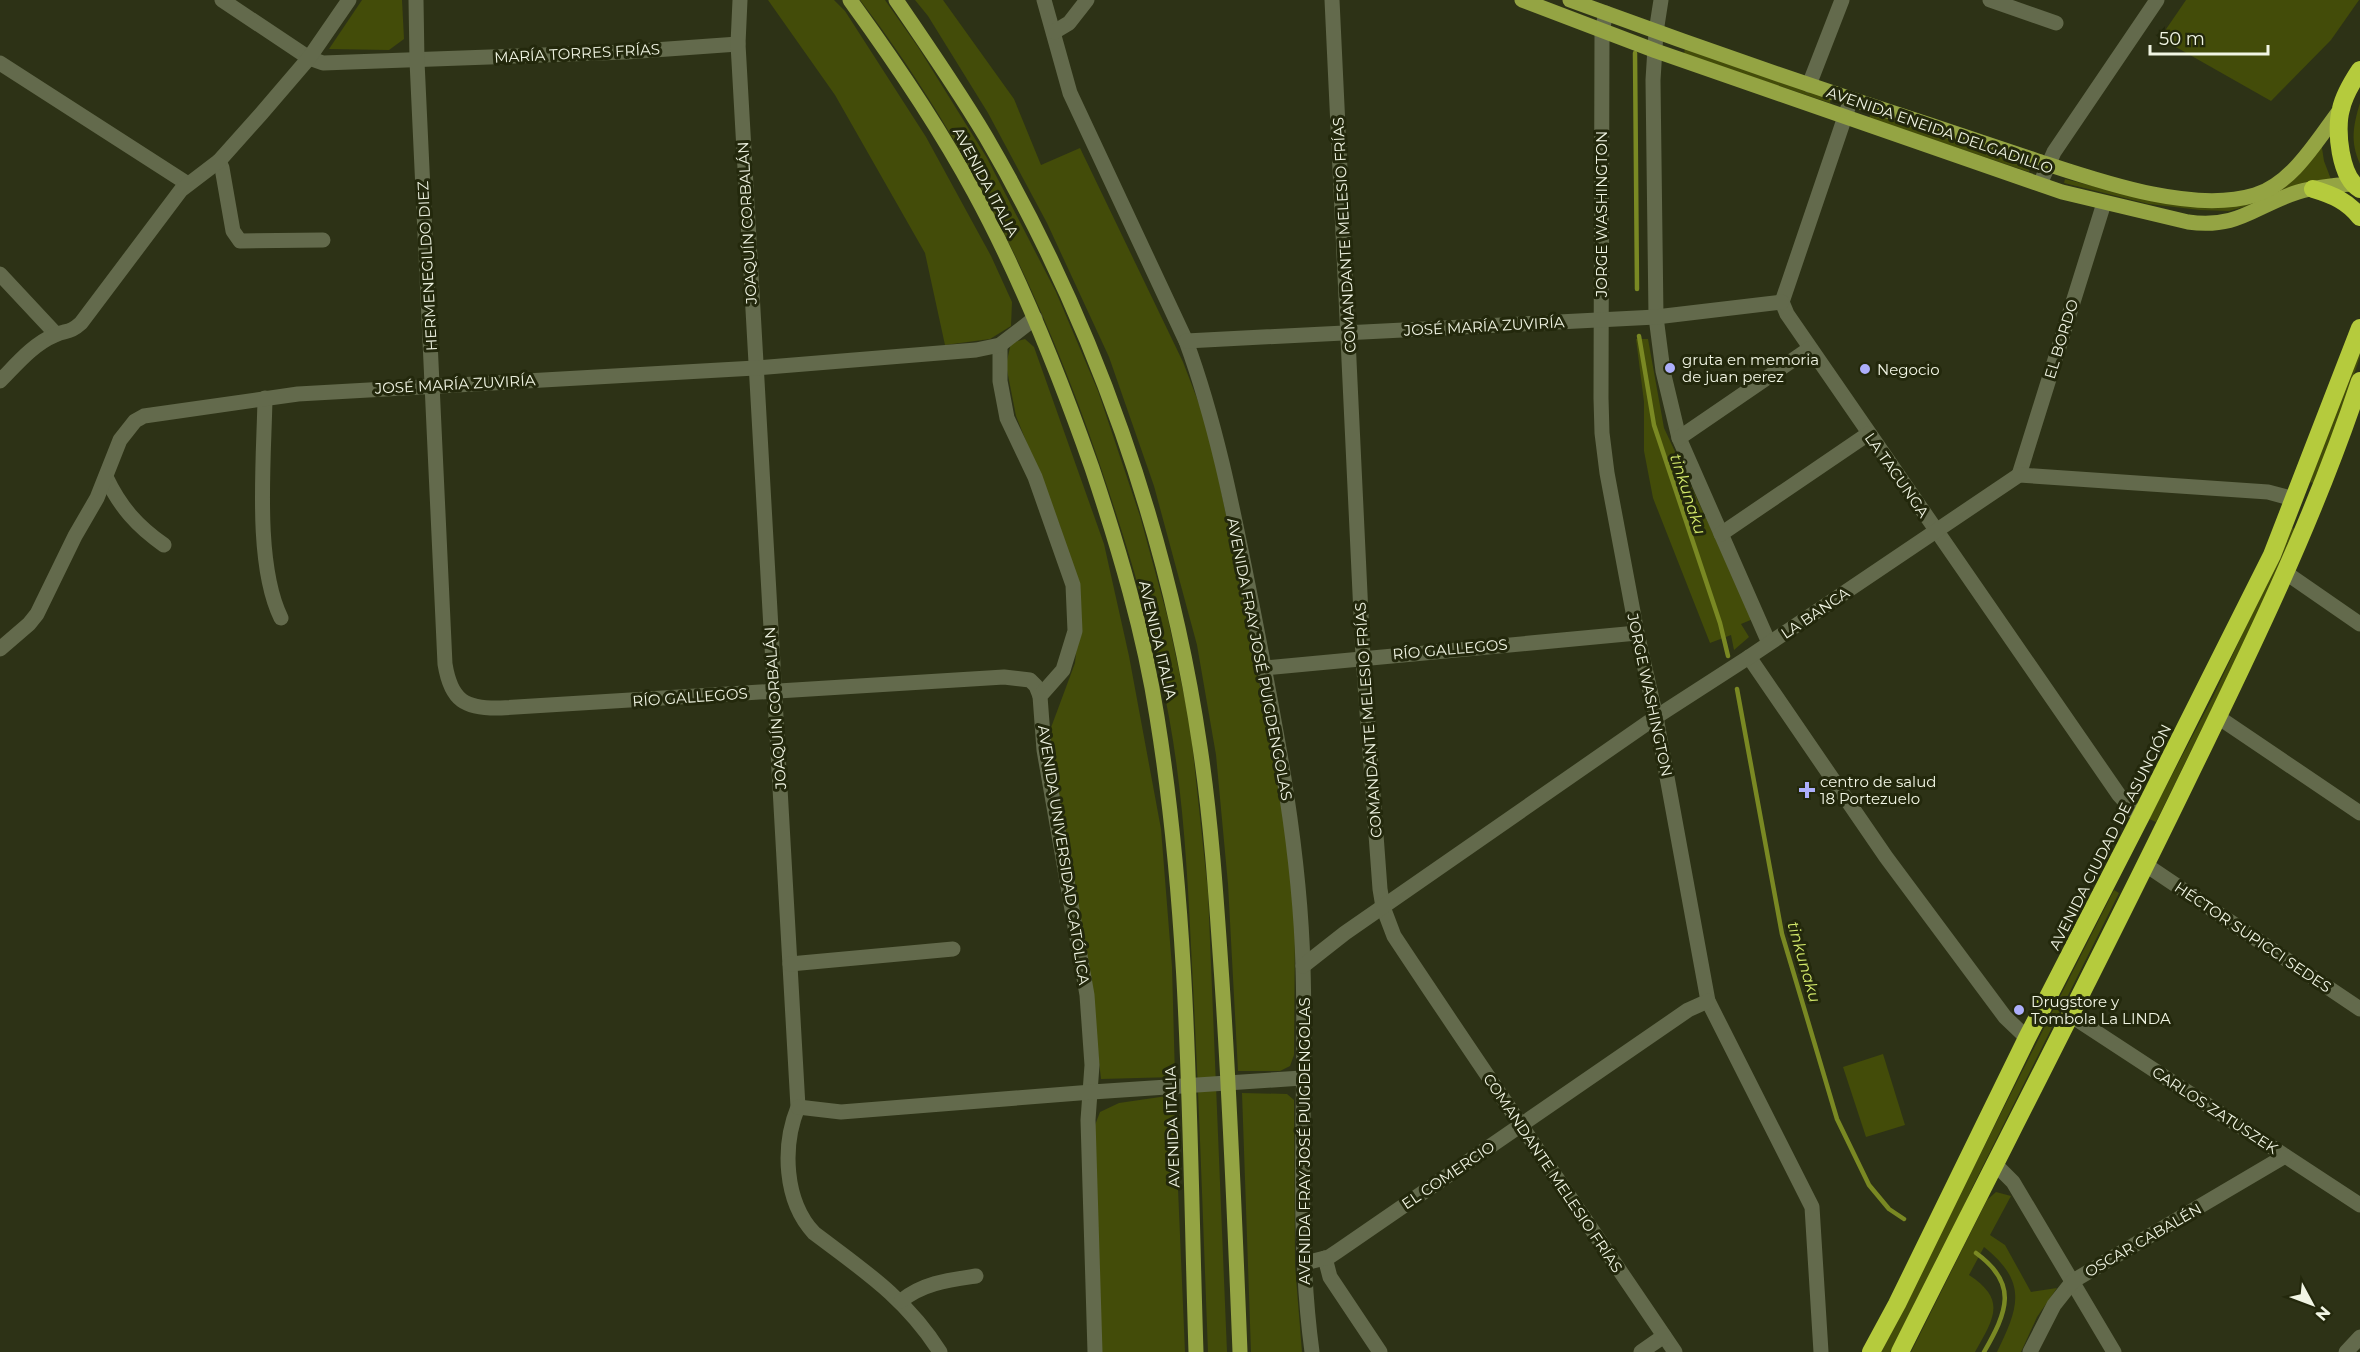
<svg xmlns="http://www.w3.org/2000/svg" width="2360" height="1352" viewBox="0 0 2360 1352" font-family="Montserrat,sans-serif">
<style>
.green{fill:#434c09}
.lines{fill:none;stroke-linecap:round;stroke-linejoin:round}
.stream{stroke:#7a8923;stroke-width:4.5}
.minor{stroke:#636a4c;stroke-width:15}
.major{stroke:#94a443;stroke-width:15}
.highway{stroke:#b5cb3d;stroke-width:18}
.poi-dot{fill:#adaffb;stroke:#23280c;stroke-width:2}
.labels{text-anchor:middle;dominant-baseline:central;stroke-width:6;stroke-linejoin:round;paint-order:stroke}
.street-label{font-size:15px;fill:#f1f5e4;stroke:#23280c}
.poi-label{font-size:15px;fill:#f1f5e4;stroke:#23280c;text-anchor:start}
.water-label{font-size:16px;font-style:italic;fill:#d4ea6b;stroke:#23280c}
</style>
<rect width="100%" height="100%" fill="#2d3216"/>
<g class="green">
<path d="M 362,0 L 402,0 L 404,39 L 389,50 L 329,49 Z"/>
<path d="M 768,0 L 834,0 L 845,11 L 926,137 L 991,256 L 1012,302 L 1011,326 L 990,339 L 945,345 L 925,253 L 835,95 Z"/>
<path d="M 860,0 L 885,0 L 918,47 L 987,158 L 1056,292 L 1098,391 L 1140,516 L 1168,619 L 1190,724 L 1208,892 L 1227,1352 L 1208,1352 C 1203,1223 1199,1095 1192,966 C 1188,883 1184,799 1169,717 C 1155,639 1133,564 1108,489 C 1051,315 972,146 860,0 Z"/>
<path d="M 915,0 L 943,0 L 1014,99 L 1041,165 L 1080,148 L 1183,362 L 1208,427 L 1247,617 L 1286,828 L 1295,919 L 1294,1055 L 1290,1066 L 1280,1071 L 1238,1071 L 1228,884 L 1216,755 L 1197,645 L 1154,486 L 1109,357 L 1047,223 L 988,113 L 928,16 Z"/>
<path d="M 2186,0 L 2359,0 L 2331,40 L 2271,101 L 2160,38 Z"/>
<path d="M 1685,48 L 1831,97 L 1830,103 L 1684,54 Z"/>
<path d="M 2360,103 L 2360,164 C 2350,142 2353,126 2360,103 Z"/>
<path d="M 1872,110 L 2031,164 L 2029,172 L 1869,118 Z"/>
<path d="M 2321,142 L 2324,161 L 2332,182 L 2229,211 L 2200,210 L 2149,204 L 2064,183 L 2065,179 L 2144,199 L 2257,201 Z"/>
<path d="M 1025,339 L 1034,347 L 1104,544 L 1129,656 L 1161,829 L 1172,967 L 1175,1077 L 1101,1079 L 1089,972 L 1049,733 L 1075,663 L 1081,603 L 1060,526 L 1016,416 L 1006,365 L 1011,343 Z"/>
<path d="M 1636,339 L 1648,339 L 1664,428 L 1753,619 L 1741,624 L 1749,637 L 1734,650 L 1731,635 L 1710,643 L 1653,498 L 1644,451 L 1644,402 Z"/>
<path d="M 2360,341 L 2360,357 L 2316,484 L 2310,482 Z"/>
<path d="M 2292,528 L 2296,529 L 2278,574 L 2156,822 L 2149,819 L 2213,697 Z"/>
<path d="M 2114,890 L 2119,893 L 1971,1190 L 1956,1225 L 1938,1256 L 1917,1305 L 1893,1352 L 1880,1352 Z"/>
<path d="M 1883,1054 L 1905,1125 L 1866,1137 L 1843,1067 Z"/>
<path d="M 1242,1093 L 1287,1094 L 1294,1100 L 1295,1265 L 1302,1352 L 1251,1352 Z"/>
<path d="M 1174,1095 L 1185,1352 L 1101,1352 L 1092,1133 L 1100,1112 L 1119,1103 Z"/>
<path d="M 1996,1192 L 2011,1196 L 1990,1235 L 2005,1245 L 2031,1292 L 2057,1288 L 2037,1317 L 2021,1352 L 1997,1352 C 2019,1307 2028,1282 1984,1247 L 1969,1275 C 2007,1300 1994,1318 1975,1352 L 1911,1352 L 1987,1200 Z"/>
</g>
<g class="lines">
<g class="stream">
<path d="M 1635,53 L 1637,289"/>
<path d="M 1639,336 L 1654,425 L 1720,623 L 1728,656"/>
<path d="M 1737,689 L 1782,934 L 1837,1119 L 1869,1185 L 1889,1209 L 1904,1219"/>
<path d="M 1976,1253 C 2019,1284 2007,1312 1984,1352"/>
</g>
<g class="minor">
<path d="M 222,0 L 309,58 L 323,63 L 626,52 L 738,44"/>
<path d="M 416,0 L 417,61 L 445,664 C 451,701 465,709 501,708 L 1004,677 L 1030,680 L 1036,686 L 1040,696"/>
<path d="M 740,0 L 738,44 L 798,1107 C 782,1146 784,1201 814,1233 C 863,1270 906,1298 940,1352"/>
<path d="M 1044,0 L 1070,93 L 1186,341 C 1218,428 1235,520 1253,610 C 1276,728 1300,847 1303,967 C 1307,1095 1295,1225 1312,1352"/>
<path d="M 1332,0 L 1363,657 L 1380,889 L 1383,907 L 1394,936 C 1486,1075 1581,1213 1675,1352"/>
<path d="M 1661,0 L 1656,32 L 1653,80 L 1656,317 L 1663,371 L 1679,438 L 1769,643"/>
<path d="M 1990,0 L 2056,23"/>
<path d="M 1606,13 L 1602,31 L 1601,398 L 1602,433 L 1607,473 L 1637,633 L 1656,717 L 1708,1001 L 1812,1207 L 1821,1352"/>
<path d="M 1054,32 L 1069,23 L 1087,0"/>
<path d="M 0,63 L 188,184"/>
<path d="M 1809,85 L 1842,0"/>
<path d="M 1851,99 L 1782,302 L 1787,314 L 2119,795 L 2140,818"/>
<path d="M 219,161 L 222,168 L 233,231 L 240,241 L 323,240"/>
<path d="M 2040,184 L 2054,152 L 2157,0"/>
<path d="M 0,274 L 56,334"/>
<path d="M 1186,341 L 1656,317 L 1782,302"/>
<path d="M 1000,345 L 1000,381 L 1007,418 L 1035,477 L 1073,585 L 1075,631 L 1063,670 L 1040,696 L 1044,750 L 1087,995 L 1092,1065 L 1088,1120 L 1095,1352"/>
<path d="M 0,381 C 16,365 33,344 55,335 C 67,330 70,333 81,323 L 181,190 L 219,161 L 261,114 L 309,58 L 349,0"/>
<path d="M 265,398 C 264,460 254,563 281,618"/>
<path d="M 1679,438 L 1809,349"/>
<path d="M 2019,475 L 2104,203"/>
<path d="M 106,477 C 120,507 137,526 164,545"/>
<path d="M 1721,534 L 1868,434"/>
<path d="M 2286,573 L 2360,624"/>
<path d="M 0,649 L 29,624 L 37,614 L 75,536 L 97,498 L 120,440 L 135,421 L 144,416 L 298,394 L 755,368 L 976,350 L 1000,345 L 1035,318"/>
<path d="M 1749,657 L 1886,857 L 2005,1017 L 2027,1038"/>
<path d="M 1264,668 L 1637,633"/>
<path d="M 2218,717 L 2360,813"/>
<path d="M 2146,865 L 2360,1009"/>
<path d="M 790,964 L 953,949"/>
<path d="M 1303,966 L 1345,933 L 1656,717 L 1749,657 L 2019,475 L 2268,492 L 2294,499"/>
<path d="M 2070,1015 L 2360,1205"/>
<path d="M 798,1107 L 841,1112 L 1092,1092 L 1302,1078"/>
<path d="M 1994,1163 L 2013,1182 L 2114,1352"/>
<path d="M 1325,1258 L 1330,1277 L 1380,1352"/>
<path d="M 1305,1263 L 1329,1257 L 1338,1251 L 1688,1010 L 1708,1001"/>
<path d="M 901,1301 C 923,1283 949,1280 976,1276"/>
<path d="M 1641,1352 L 1664,1336"/>
<path d="M 2030,1352 L 2054,1305 L 2073,1281 L 2285,1156"/>
<path d="M 2346,1352 L 2360,1337"/>
</g>
<g class="major">
<path d="M 850,0 C 895,62 938,125 974,192 C 1022,280 1059,374 1092,468 C 1119,549 1144,633 1157,717 C 1191,927 1189,1140 1196,1352"/>
<path d="M 896,0 C 927,45 958,90 986,137 C 1094,322 1169,535 1200,747 C 1211,820 1216,894 1221,967 C 1230,1095 1235,1224 1240,1352"/>
<path d="M 1522,0 L 1656,51 L 2062,192 L 2188,222 C 2239,229 2254,206 2298,192 C 2315,187 2336,185 2353,184"/>
<path d="M 1570,0 C 1689,44 1810,86 1930,125 C 1966,137 2002,149 2038,161 C 2099,181 2192,214 2255,195 C 2293,183 2317,140 2340,110"/>
</g>
<g class="highway">
<path d="M 2360,70 C 2352,82 2344,95 2341,109 C 2335,129 2340,178 2360,189"/>
<path d="M 2313,189 C 2333,195 2347,201 2360,217"/>
<path d="M 1871,1352 L 1897,1304 L 2027,1038 L 2140,818 L 2272,555 L 2360,328"/>
<path d="M 1900,1352 C 1995,1162 2093,974 2186,782 C 2250,651 2314,520 2360,381"/>
</g>
</g>
<g class="poi-dot">
<circle cx="1670" cy="368" r="6"/>
<circle cx="1865" cy="369" r="6"/>
<path d="M1804 781h6v6h6v6h-6v6h-6v-6h-6v-6h6z"/>
<circle cx="2019" cy="1010" r="6"/>
</g>
<g class="labels">
<g class="street-label">
<text transform="translate(577 53) rotate(-3)">MARÍA TORRES FRÍAS</text>
<text transform="translate(1940 130) rotate(19)">AVENIDA ENEIDA DELGADILLO</text>
<text transform="translate(986 182) rotate(62)">AVENIDA ITALIA</text>
<text transform="translate(1601 214) rotate(-90)">JORGE WASHINGTON</text>
<text transform="translate(747 223) rotate(-93)">JOAQUÍN CORBALÁN</text>
<text transform="translate(1344 235) rotate(-93)">COMANDANTE MELESIO FRÍAS</text>
<text transform="translate(427 266) rotate(-93)">HERMENEGILDO DIEZ</text>
<text transform="translate(1484 326) rotate(-3)">JOSÉ MARÍA ZUVIRÍA</text>
<text transform="translate(2061 339) rotate(-73)">EL BORDO</text>
<text transform="translate(455 384) rotate(-3)">JOSÉ MARÍA ZUVIRÍA</text>
<text transform="translate(1897 475) rotate(55)">LA TACUNGA</text>
<text transform="translate(1815 613) rotate(-34)">LA BANCA</text>
<text transform="translate(1158 640) rotate(77)">AVENIDA ITALIA</text>
<text transform="translate(1450 649) rotate(-5)">RÍO GALLEGOS</text>
<text transform="translate(1260 659) rotate(79)">AVENIDA FRAY JOSÉ PUIGDENGOLAS</text>
<text transform="translate(1650 695) rotate(78)">JORGE WASHINGTON</text>
<text transform="translate(690 697) rotate(-4)">RÍO GALLEGOS</text>
<text transform="translate(775 708) rotate(-94)">JOAQUÍN CORBALÁN</text>
<text transform="translate(1368 720) rotate(-94)">COMANDANTE MELESIO FRÍAS</text>
<text transform="translate(2110 837) rotate(-63)">AVENIDA CIUDAD DE ASUNCIÓN</text>
<text transform="translate(1064 855) rotate(81)">AVENIDA UNIVERSIDAD CATÓLICA</text>
<text transform="translate(2253 937) rotate(34)">HÉCTOR SUPICCI SEDES</text>
<text transform="translate(2215 1110) rotate(33)">CARLOS ZATUSZEK</text>
<text transform="translate(1172 1127) rotate(-92)">AVENIDA ITALIA</text>
<text transform="translate(1304 1141) rotate(-90)">AVENIDA FRAY JOSÉ PUIGDENGOLAS</text>
<text transform="translate(1553 1173) rotate(56)">COMANDANTE MELESIO FRÍAS</text>
<text transform="translate(1448 1175) rotate(-34)">EL COMERCIO</text>
<text transform="translate(2143 1240) rotate(-30)">OSCAR CABALÉN</text>
</g>
<g class="poi-label">
<text x="1682" y="359">gruta en memoria<tspan x="1682" dy="17">de juan perez</tspan></text>
<text x="1877" y="369">Negocio</text>
<text x="1820" y="781">centro de salud<tspan x="1820" dy="17">18 Portezuelo</tspan></text>
<text x="2031" y="1001">Drugstore y<tspan x="2031" dy="17">Tombola La LINDA</tspan></text>
</g>
<g class="water-label">
<text transform="translate(1688 494) rotate(72)">tinkunaku</text>
<text transform="translate(1804 962) rotate(74)">tinkunaku</text>
</g>
</g>
<g transform="translate(2312 1304) rotate(131)" stroke="#23280c" stroke-width="4.5" paint-order="stroke">
<path d="M0-4.5L10 22L0 15L-10 22Z" fill="#f1f5e4"/>
<text y="-9" font-size="16" font-weight="bold" text-anchor="middle" fill="#f1f5e4">N</text>
</g>
<path d="M2150 45v9h118v-9" fill="none" stroke="#f1f5e4" stroke-width="3"/>
<text x="2159" y="45" font-size="18" fill="#f1f5e4" stroke="#23280c" stroke-width="4.5" paint-order="stroke">50 m</text>
</svg>
